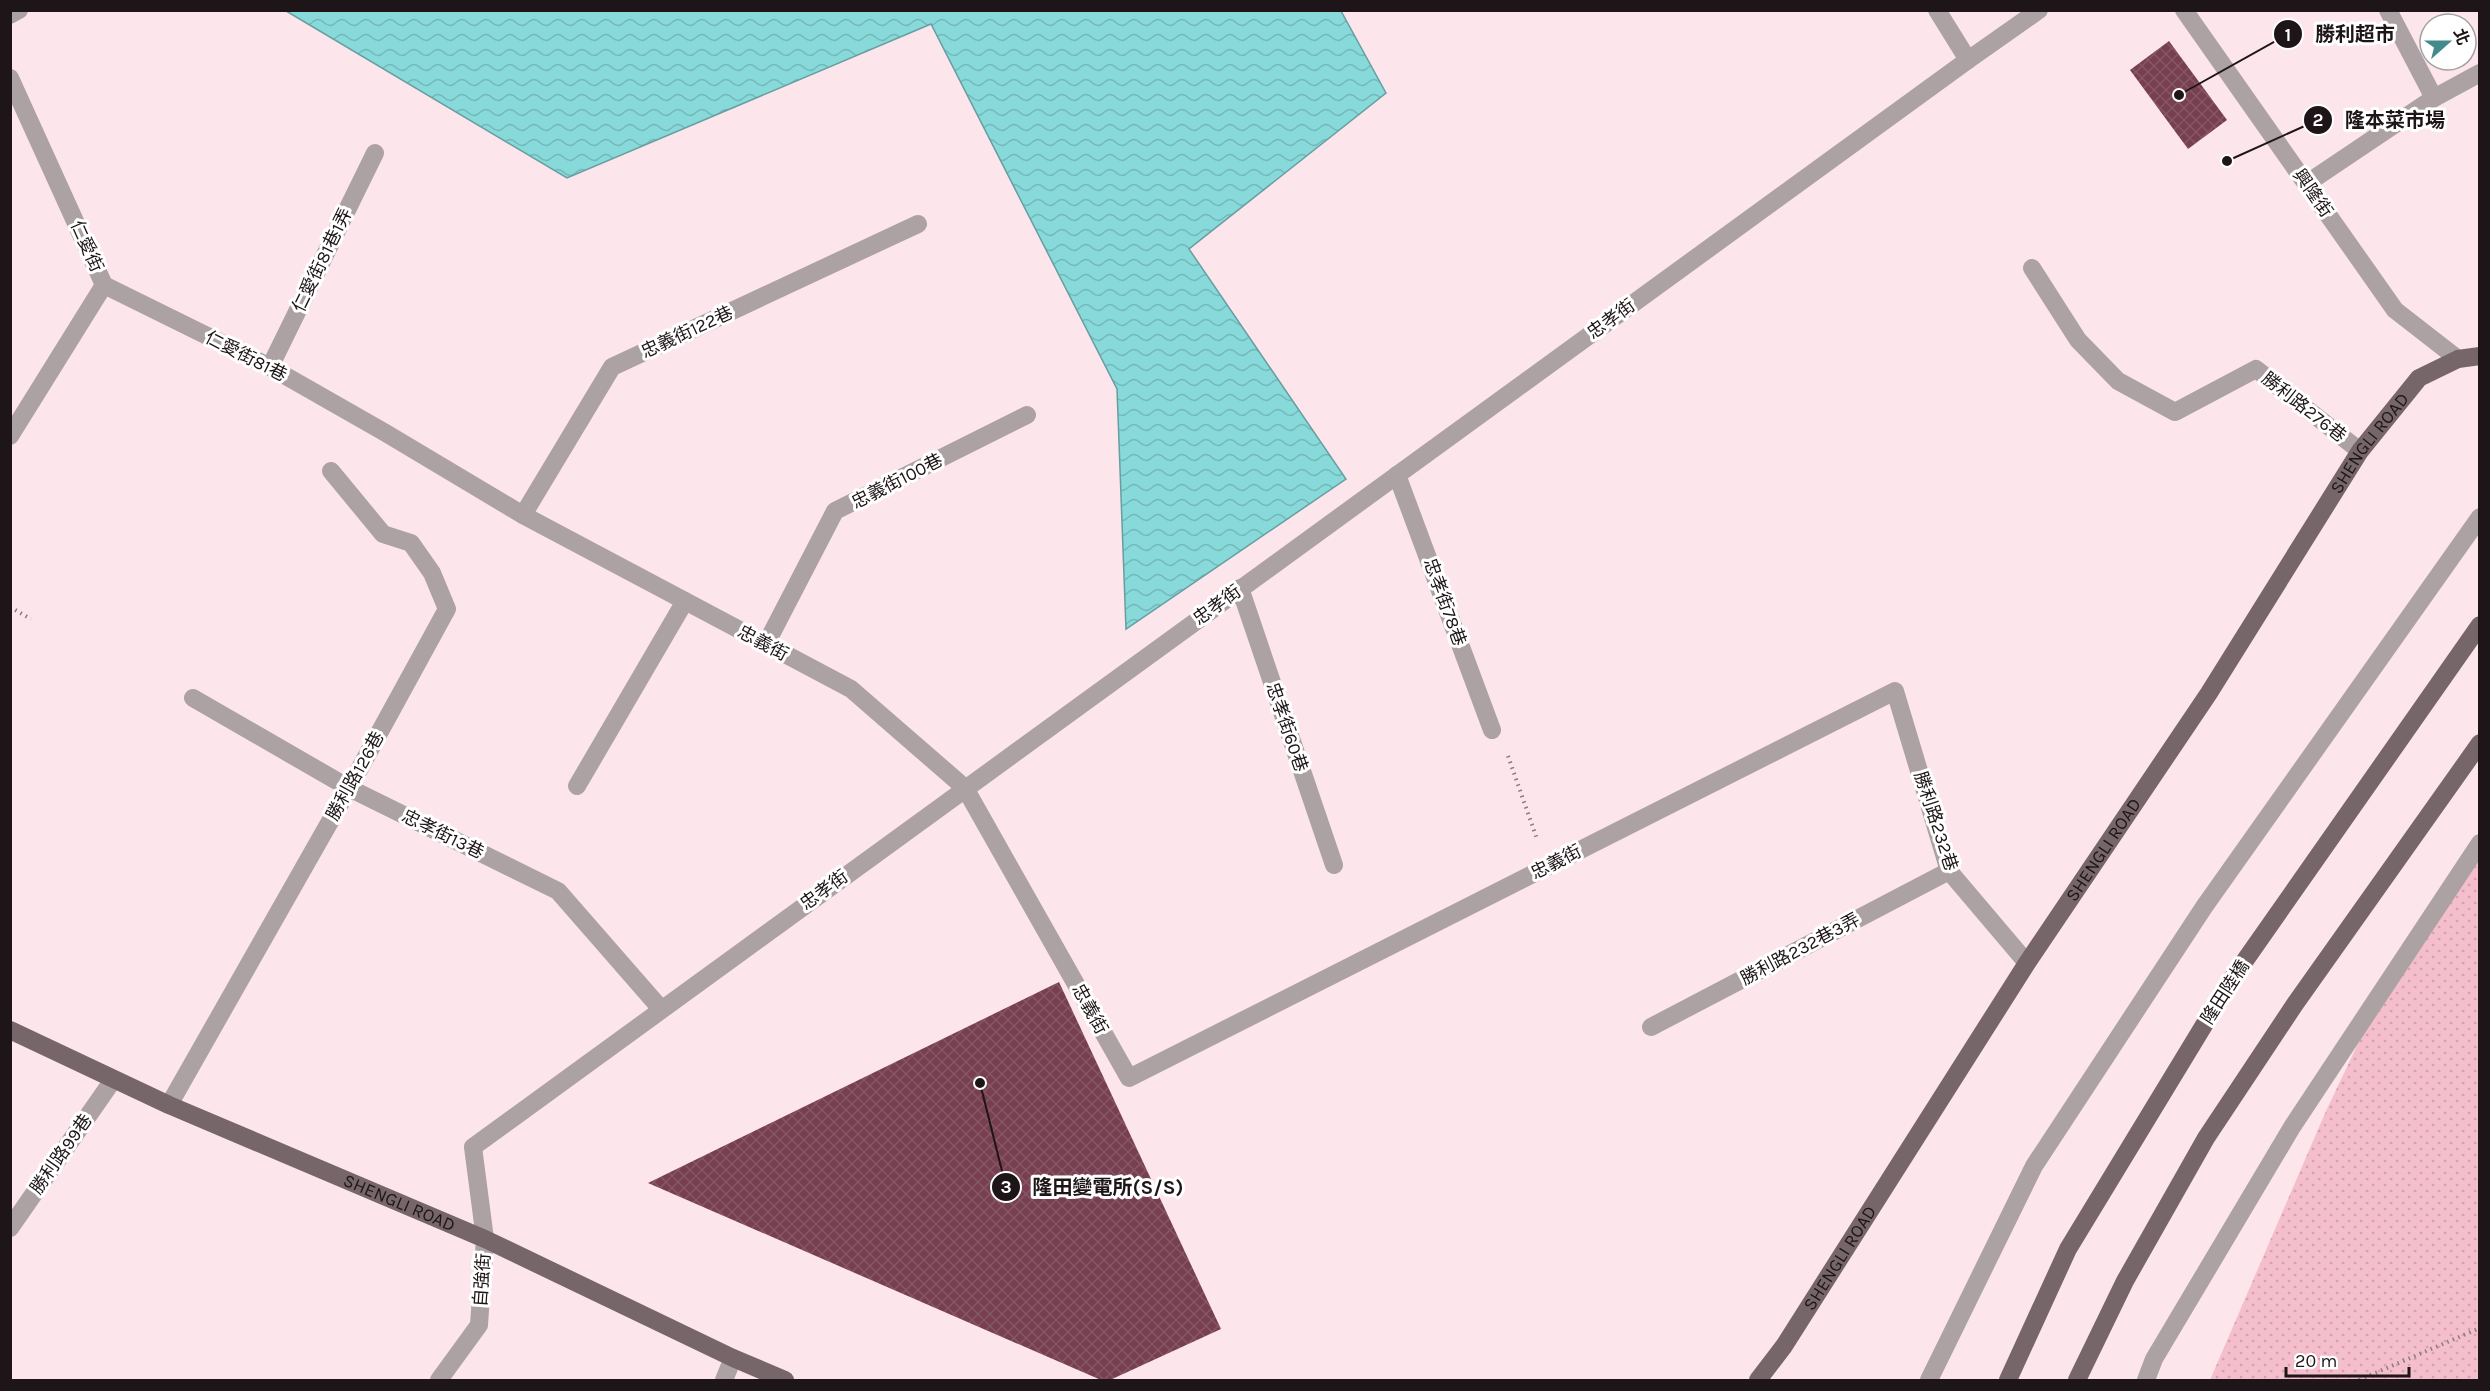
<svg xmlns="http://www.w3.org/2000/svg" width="2490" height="1391" viewBox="0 0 2490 1391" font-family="Karla,'Noto Sans TC',sans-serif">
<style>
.grass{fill:url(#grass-dots)}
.water{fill:url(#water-waves);stroke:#679ea0;stroke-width:1.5}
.building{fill:url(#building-cross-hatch)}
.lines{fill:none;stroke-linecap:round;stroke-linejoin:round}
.path{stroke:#8b7c80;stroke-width:4;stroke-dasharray:1.5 4.5;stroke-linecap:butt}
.minor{stroke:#aca2a4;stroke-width:18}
.major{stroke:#76666a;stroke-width:18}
.labels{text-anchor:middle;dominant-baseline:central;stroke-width:6;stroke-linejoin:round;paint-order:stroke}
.street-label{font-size:18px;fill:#1d1517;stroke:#fff}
.leader{fill:none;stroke:#1d1517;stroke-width:2}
.callout-dot{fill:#1d1517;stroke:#fff;stroke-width:2}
.mark-label{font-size:18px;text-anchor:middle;font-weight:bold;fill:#fff}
.callout-label{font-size:20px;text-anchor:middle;font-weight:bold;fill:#1d1517;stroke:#fff;stroke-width:6;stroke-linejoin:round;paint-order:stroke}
</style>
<defs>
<pattern id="grass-dots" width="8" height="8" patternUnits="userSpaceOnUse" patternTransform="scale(1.5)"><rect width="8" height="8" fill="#f5becc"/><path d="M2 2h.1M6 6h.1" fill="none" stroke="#d2a2ae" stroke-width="1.8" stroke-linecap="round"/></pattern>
<pattern id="water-waves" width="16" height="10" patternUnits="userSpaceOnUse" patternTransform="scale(1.5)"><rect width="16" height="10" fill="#87d9da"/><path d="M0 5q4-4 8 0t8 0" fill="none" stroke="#74b9ba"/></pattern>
<pattern id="building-cross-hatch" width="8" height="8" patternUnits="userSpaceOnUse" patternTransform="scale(1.5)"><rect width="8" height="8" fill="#773f50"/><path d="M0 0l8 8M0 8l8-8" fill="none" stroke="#855765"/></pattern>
</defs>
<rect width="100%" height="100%" fill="#fce5eb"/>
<path class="grass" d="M 2479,858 L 2479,1380 L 2210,1380 L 2326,1111 L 2396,964 Z"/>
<path class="water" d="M 286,11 L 1341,11 L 1386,93 L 1189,249 L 1346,479 L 1126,629 L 1117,389 L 931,24 L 567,178 Z"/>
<g class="building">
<path d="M 2169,41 L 2227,120 L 2188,149 L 2130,70 Z"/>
<path d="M 1059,982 L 1221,1329 L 1110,1380 L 1101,1380 L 648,1183 Z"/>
</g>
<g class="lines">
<g class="path">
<path d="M 10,607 L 31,619"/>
<path d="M 1508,756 L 1537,839"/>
<path d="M 2359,1380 L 2480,1328"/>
</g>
<g class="minor">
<path d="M 1937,10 L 1968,60"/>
<path d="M 2184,10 L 2395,310 L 2458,359"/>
<path d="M 2388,10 L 2434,98"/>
<path d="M 10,15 L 19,10"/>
<path d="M 10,78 L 104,285"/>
<path d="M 2306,184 L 2434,98 L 2480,73"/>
<path d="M 2032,268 L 2078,340 L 2118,381 L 2175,412 L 2256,369 L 2360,451"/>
<path d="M 104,285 L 270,367 L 384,432 L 523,515 L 851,689 L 965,788 L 1129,1078 L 1895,691 L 1949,871 L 2027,963"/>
<path d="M 270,367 L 375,153"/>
<path d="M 10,436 L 104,285"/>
<path d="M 1397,475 L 1492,730"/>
<path d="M 523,515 L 612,367 L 918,224"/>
<path d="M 1240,588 L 1334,865"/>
<path d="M 766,644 L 835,511 L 1027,415"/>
<path d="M 193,698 L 349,788 L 558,891 L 661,1009"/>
<path d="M 577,786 L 685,601"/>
<path d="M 1651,1027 L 1949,871"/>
<path d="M 169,1105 L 349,788 L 447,609 L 432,573 L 411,543 L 383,534 L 331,471"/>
<path d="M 10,1228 L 113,1080"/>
<path d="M 439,1380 L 479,1325 L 485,1239 L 473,1147 L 1968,60 L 2039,10"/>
<path d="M 724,1380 L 733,1358"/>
<path d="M 1929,1380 L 2034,1166 L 2204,907 L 2480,517"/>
<path d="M 2146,1380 L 2154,1359 L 2292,1127 L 2480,843"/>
</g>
<g class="major">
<path id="s1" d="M 10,1030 L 169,1105 L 485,1239 L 733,1358 L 785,1380"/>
<path id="s2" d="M 1758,1380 L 1784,1346 L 2027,963 L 2209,693 L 2360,451 L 2419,378 L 2458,359 L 2480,356"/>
<path d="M 2008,1380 L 2068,1249 L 2232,979 L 2480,625"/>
<path d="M 2077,1380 L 2125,1281 L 2206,1138 L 2295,1004 L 2480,743"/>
</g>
</g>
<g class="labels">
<g class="street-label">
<text transform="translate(2313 193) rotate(55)">興隆街</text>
<text transform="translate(87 246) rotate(66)">仁愛街</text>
<text transform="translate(322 260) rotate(-64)">仁愛街81巷1弄</text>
<text transform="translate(1611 319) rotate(-36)">忠孝街</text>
<text transform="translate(687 332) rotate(-25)">忠義街122巷</text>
<text transform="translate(246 356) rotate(27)">仁愛街81巷</text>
<text transform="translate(2304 407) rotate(38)">勝利路276巷</text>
<text stroke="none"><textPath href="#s2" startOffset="1119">SHENGLI ROAD</textPath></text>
<text transform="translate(897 481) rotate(-27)">忠義街100巷</text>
<text transform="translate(1445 602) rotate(70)">忠孝街78巷</text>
<text transform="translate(1217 605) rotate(-36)">忠孝街</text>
<text transform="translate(763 643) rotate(28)">忠義街</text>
<text transform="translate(1287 727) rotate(71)">忠孝街60巷</text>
<text transform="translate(355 776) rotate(-61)">勝利路126巷</text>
<text transform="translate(1936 821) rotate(72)">勝利路232巷</text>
<text transform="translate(443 834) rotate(26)">忠孝街13巷</text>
<text stroke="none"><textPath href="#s2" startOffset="633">SHENGLI ROAD</textPath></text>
<text transform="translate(1556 862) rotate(-27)">忠義街</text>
<text transform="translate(824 890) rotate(-36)">忠孝街</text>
<text transform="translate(1800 949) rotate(-28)">勝利路232巷3弄</text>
<text transform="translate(2225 992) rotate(-57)">隆田陸橋</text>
<text transform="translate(1090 1009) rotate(61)">忠義街</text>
<text transform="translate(61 1154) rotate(-55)">勝利路99巷</text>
<text stroke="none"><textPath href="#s1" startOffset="426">SHENGLI ROAD</textPath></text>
<text stroke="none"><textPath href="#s2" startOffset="147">SHENGLI ROAD</textPath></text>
<text transform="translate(482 1280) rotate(-86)">自強街</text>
</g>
</g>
<path class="leader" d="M2179 95L2288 34M2227 161L2318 120M980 1083L1006 1187"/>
<g class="callout-dot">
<circle cx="2179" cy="95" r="6"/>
<circle cx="2227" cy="161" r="6"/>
<circle cx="980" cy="1083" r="6"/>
<circle cx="2288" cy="34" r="15"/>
<circle cx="2318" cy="120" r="15"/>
<circle cx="1006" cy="1187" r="15"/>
</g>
<g class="mark-label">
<text x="2288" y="41">1</text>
<text x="2318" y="126">2</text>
<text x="1006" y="1193">3</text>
</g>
<g class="callout-label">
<text x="2355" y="41">勝利超市</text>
<text x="2395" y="127">隆本菜市場</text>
<text x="1108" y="1194">隆田變電所(S/S)</text>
</g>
<rect width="2490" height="1391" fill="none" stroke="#1d1517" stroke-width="24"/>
<g transform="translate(2448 42) rotate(69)"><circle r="28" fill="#ffffff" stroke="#a5a1a2" stroke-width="1.5"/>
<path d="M0-4.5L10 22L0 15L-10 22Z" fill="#428a8b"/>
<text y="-9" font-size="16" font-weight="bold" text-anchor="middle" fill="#1d1517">北</text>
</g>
<path d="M2286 1367v9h123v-9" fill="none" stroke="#1d1517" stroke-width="3"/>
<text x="2295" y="1367" font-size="18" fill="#1d1517" stroke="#ffffff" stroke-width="4.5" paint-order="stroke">20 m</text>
</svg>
